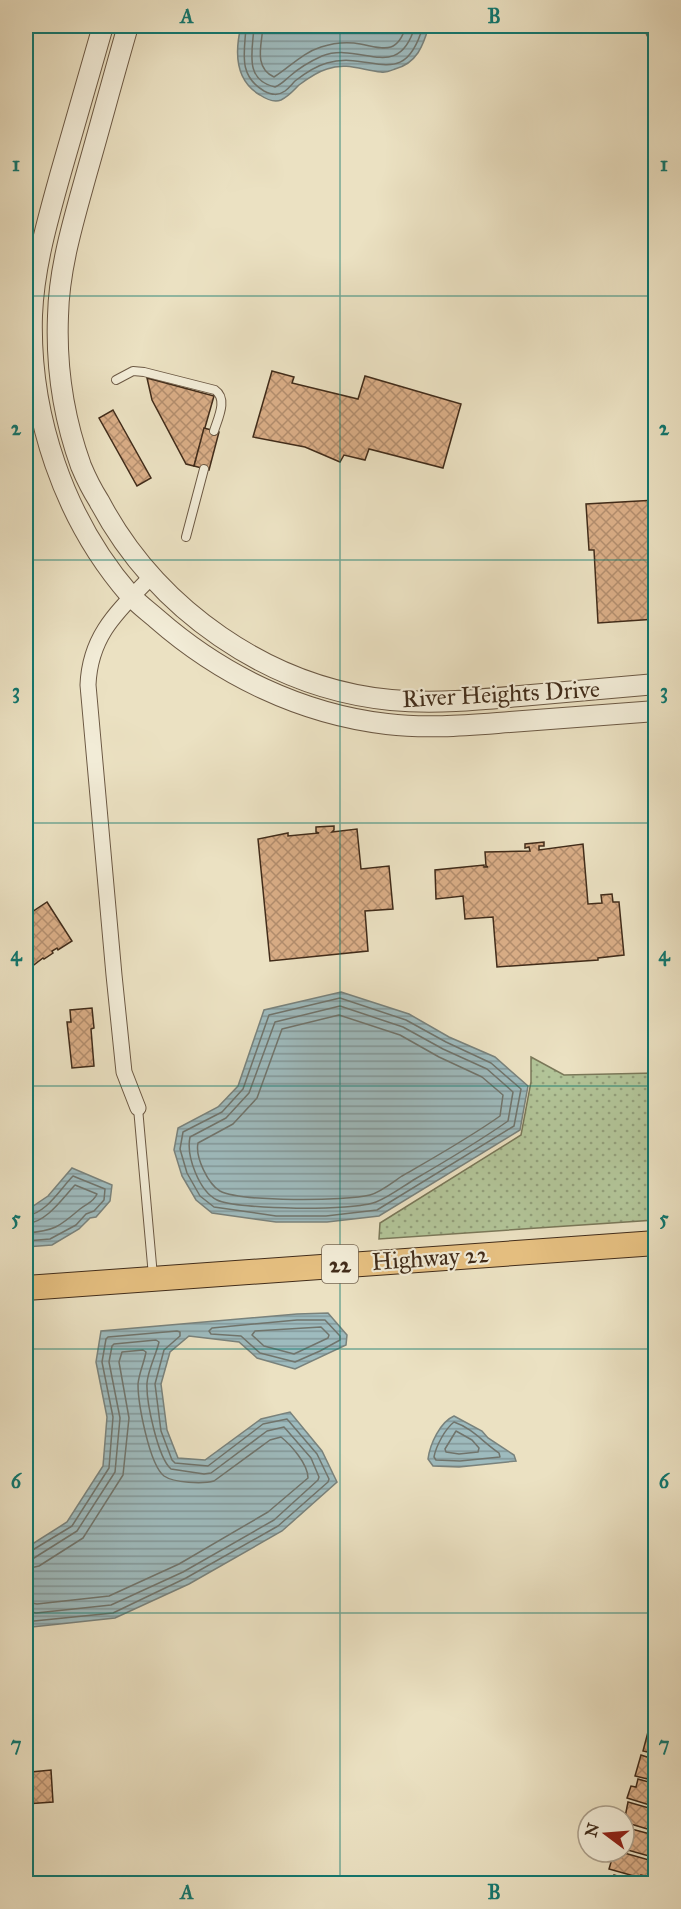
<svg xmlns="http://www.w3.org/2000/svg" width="681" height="1909" viewBox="0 0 681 1909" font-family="'IM FELL Great Primer',serif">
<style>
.grass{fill:url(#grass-dots);stroke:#7a7859;stroke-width:1.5}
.water{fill:url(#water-rules);stroke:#79827c;stroke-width:1.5}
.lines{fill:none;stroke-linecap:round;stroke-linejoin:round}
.shore{stroke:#70746c;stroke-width:1.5}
.building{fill:url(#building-cross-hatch);stroke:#412c1a;stroke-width:1.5}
.service-casing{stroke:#6c5944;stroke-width:10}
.minor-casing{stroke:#6c5944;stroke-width:17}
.tertiary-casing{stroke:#6c5944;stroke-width:22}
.primary-casing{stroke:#412c1a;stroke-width:26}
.service{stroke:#f2ecd7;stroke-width:8}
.minor{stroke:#f2ecd7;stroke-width:15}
.tertiary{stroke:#f2ecd7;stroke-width:20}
.primary{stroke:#e6c081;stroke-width:24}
.grid{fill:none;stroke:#0f766e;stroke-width:1.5;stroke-opacity:0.55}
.labels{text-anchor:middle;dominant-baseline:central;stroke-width:4.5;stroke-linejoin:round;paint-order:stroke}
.shield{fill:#f2ecd7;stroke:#766653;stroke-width:1.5}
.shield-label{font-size:22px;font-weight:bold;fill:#412c1a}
.street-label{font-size:24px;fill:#412c1a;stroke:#f2ecd7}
.neatline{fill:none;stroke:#0f766e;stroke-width:2}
.grid-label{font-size:20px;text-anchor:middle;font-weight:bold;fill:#0f766e}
</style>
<defs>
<pattern id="grass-dots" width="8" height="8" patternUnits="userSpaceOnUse" patternTransform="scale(1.5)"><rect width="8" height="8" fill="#b2c498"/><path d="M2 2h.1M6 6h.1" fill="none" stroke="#929f7b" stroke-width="1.8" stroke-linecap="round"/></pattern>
<pattern id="water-rules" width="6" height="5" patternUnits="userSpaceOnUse" patternTransform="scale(1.5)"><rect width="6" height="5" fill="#9ebbbe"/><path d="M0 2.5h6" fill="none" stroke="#82989a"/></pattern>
<pattern id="building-cross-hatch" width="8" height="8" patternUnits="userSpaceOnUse" patternTransform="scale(1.5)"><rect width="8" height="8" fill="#d9ad86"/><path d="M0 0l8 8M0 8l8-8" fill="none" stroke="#b28d6d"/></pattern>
</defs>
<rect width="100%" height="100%" fill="#ebe1c2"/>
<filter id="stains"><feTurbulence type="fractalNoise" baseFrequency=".00333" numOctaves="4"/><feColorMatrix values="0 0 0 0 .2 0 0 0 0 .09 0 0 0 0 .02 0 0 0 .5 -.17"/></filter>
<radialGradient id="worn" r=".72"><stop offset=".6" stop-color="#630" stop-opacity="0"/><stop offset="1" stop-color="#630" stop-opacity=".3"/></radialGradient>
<path class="grass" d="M 531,1057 L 564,1075 L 655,1073 L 655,1220 L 379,1239 L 380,1223 L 521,1135 L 531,1082 Z"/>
<g class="water">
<path d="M 241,26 L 429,26 C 423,46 417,63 395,69 C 390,71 386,73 381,72 C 362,70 346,62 327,69 C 317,72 307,79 299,85 C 293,91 289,96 281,100 C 274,103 266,99 260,95 C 234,80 235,51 241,26 Z"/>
<path d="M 341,992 L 409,1014 L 449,1037 L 495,1057 L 528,1086 L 520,1130 L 379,1216 L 327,1222 L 276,1222 L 212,1213 L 196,1200 L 182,1176 L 174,1150 L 178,1128 L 218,1107 L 238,1086 L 264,1010 Z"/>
<path d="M 72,1168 L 112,1185 L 110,1201 L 96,1217 L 90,1218 L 79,1229 L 52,1245 L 26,1247 L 26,1211 L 48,1196 Z"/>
<path d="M 328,1313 L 347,1335 L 346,1345 L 295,1369 L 257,1358 L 239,1342 L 189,1336 L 170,1352 L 161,1384 L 167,1430 L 178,1458 L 205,1460 L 261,1419 L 290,1412 L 322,1451 L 337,1482 L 282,1531 L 189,1584 L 115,1618 L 32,1627 L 26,1624 L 26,1548 L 67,1522 L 103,1466 L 107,1417 L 96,1362 L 101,1331 L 297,1314 Z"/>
<path d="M 454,1416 L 482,1431 L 488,1438 L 514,1455 L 516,1461 L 459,1467 L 433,1466 L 428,1459 C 430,1444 440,1422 454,1416 Z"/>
</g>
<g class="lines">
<g class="shore">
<path d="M 246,26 C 245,51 237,75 264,91 C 272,95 278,96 285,91 C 289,88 292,84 295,81 C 304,74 316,66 327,63 C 371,50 404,93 423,26"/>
<path d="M 254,26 C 253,49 243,80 275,87 C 282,84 285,80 290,76 C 299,68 311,61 322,56 C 361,41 398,84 415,26"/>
<path d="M 263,26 C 262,44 253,67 274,77 C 290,67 302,53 321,47 C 330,44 344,42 354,43 C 379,46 396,59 406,26"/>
<path d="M 340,998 L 406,1020 L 446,1042 L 491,1063 L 521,1089 L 514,1126 L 377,1210 L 326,1216 L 276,1216 L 214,1207 L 200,1196 L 187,1173 L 180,1149 L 183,1132 L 222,1112 L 243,1089 L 269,1015 Z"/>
<path d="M 340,1006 L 403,1027 L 443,1049 L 487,1069 L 513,1092 L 508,1121 C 478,1142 446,1161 415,1179 C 402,1187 389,1197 376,1202 C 354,1211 238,1210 217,1200 C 199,1191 186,1156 190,1137 L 226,1118 L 249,1093 L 275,1022 Z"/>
<path d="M 339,1015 L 400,1035 L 439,1057 L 482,1077 L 503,1095 L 500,1116 C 469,1138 435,1157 402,1176 C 393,1182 381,1192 370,1195 C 347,1201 240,1202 220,1191 C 208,1184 195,1157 198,1143 L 233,1124 L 257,1098 L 282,1029 Z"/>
<path d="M 26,1216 C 47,1213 60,1189 73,1176 L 105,1189 L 104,1200 L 94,1211 L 86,1214 L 76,1225 L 50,1239 L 26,1241"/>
<path d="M 26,1224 C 47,1222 62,1199 75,1185 L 97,1194 C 93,1203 87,1203 80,1209 C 59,1227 54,1231 26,1233"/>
<path d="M 297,1320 L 325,1320 L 340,1336 L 340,1340 L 320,1351 L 295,1362 L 260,1353 L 241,1336 L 211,1334 L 209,1331 L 212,1328 Z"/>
<path d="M 321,1327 L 329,1335 L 328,1338 L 294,1354 L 264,1346 L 252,1335 L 255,1331 Z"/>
<path d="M 454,1422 C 472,1428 484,1443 499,1453 L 500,1457 L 460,1461 L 436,1460 L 434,1457 C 436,1446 445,1429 454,1422 Z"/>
<path d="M 456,1431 L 472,1440 L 479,1448 L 478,1452 L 459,1454 L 446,1452 L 445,1449 Z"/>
<path d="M 26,1552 L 31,1551 L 72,1526 L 109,1468 L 113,1417 L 102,1362 L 106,1339 L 108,1337 L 177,1331 L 180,1332 L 180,1336 L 164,1350 L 155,1384 L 161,1431 L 172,1460 L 175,1463 L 208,1466 L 263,1424 L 287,1419 L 317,1454 L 329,1479 L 328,1482 L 278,1526 L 186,1578 L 113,1613 L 34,1621 L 26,1619"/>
<path d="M 26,1560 L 34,1558 L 77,1531 L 115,1472 L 120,1418 L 109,1362 L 112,1346 L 114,1344 L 156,1340 L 159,1342 C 156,1355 148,1370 147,1383 C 146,1402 158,1458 171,1469 L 204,1474 L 211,1473 L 267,1431 L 284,1427 L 311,1458 L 319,1477 L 318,1480 L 274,1520 L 183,1572 L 111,1605 L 36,1613 L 26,1611"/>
<path d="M 26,1569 L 39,1566 L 83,1538 L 123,1475 L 129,1418 L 119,1362 L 122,1352 L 143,1350 L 146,1352 C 144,1363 139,1373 138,1384 C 138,1403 149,1464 164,1476 C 174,1483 203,1484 214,1481 L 270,1440 L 281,1437 C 291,1445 308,1464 308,1478 L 268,1512 L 179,1564 L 109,1596 L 37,1604 L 26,1602"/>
</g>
</g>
<g class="building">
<path d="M 272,371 L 294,377 L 292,383 L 358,399 L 365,376 L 461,404 L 443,468 L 369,449 L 365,460 L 344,455 L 340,462 L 305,447 L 253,437 Z"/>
<path d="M 147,378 L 214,396 L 194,466 L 186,464 L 152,400 Z"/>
<path d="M 113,410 L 151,478 L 137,486 L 99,418 Z"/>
<path d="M 204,428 L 219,432 L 209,470 L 194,466 Z"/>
<path d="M 656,500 L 656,619 L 598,623 L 594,550 L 589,550 L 586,504 Z"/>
<path d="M 334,826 L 334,830 L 332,832 L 357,829 L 361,869 L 389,866 L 393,909 L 365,911 L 368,951 L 270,961 L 258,839 L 288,833 L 288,836 L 319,833 L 316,832 L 316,827 Z"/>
<path d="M 544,842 L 544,846 L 539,846 L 539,850 L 583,844 L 588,904 L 602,903 L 601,895 L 612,894 L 613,902 L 619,902 L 624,955 L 598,958 L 598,960 L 497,967 L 493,917 L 465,919 L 463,896 L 436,899 L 435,870 L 484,865 L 484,867 L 488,867 L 486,866 L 485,852 L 530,851 L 529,847 L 525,848 L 525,844 Z"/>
<path d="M 47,902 L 72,941 L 58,950 L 57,948 L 52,951 L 53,953 L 44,959 L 43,958 L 26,971 L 26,916 Z"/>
<path d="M 92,1008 L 94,1028 L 91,1029 L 94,1066 L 72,1068 L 67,1022 L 71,1022 L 70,1010 Z"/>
<path d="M 654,1707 L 656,1708 L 656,1729 L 648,1727 Z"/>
<path d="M 648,1732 L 656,1734 L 656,1754 L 643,1751 Z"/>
<path d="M 641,1755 L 656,1760 L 656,1781 L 635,1776 Z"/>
<path d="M 51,1770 L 53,1802 L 26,1804 L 26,1780 L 31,1780 L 31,1772 Z"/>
<path d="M 638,1779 L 656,1784 L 656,1807 L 627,1798 L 631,1786 L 636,1787 Z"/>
<path d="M 628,1802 L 656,1810 L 654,1831 L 624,1822 Z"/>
<path d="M 624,1827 L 654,1835 L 653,1839 L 656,1840 L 656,1858 L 624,1849 Z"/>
<path d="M 614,1852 L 621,1852 L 656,1862 L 653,1878 L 641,1875 L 641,1878 L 609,1869 Z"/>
<path d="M 614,1875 L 642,1883 L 642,1884 L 610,1884 L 611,1883 Z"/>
</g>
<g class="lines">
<g class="service-casing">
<g id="service">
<path d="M 116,380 L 133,371 L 144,372 L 215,390 C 228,399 218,418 214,431"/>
<path d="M 186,537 L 204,469"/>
<path d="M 138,1108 L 153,1276"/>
</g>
</g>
<g class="minor-casing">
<g id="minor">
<path d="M 651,26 L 656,36"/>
<path d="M 138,1108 L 124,1072 L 114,975 L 88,685 C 90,635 118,611 151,577"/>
</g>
</g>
<g class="tertiary-casing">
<g id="tertiary">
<path d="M 103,26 C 89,74 75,123 61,172 C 48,219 34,266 32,315 C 29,415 64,519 130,595 C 138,604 148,611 157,619 C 221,675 301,714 387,724 C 428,729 469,725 510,722 C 558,718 607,715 656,711"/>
<path d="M 128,26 C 114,74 101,123 87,172 C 74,219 59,267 58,316 C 56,366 64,419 81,466 C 86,478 92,490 99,501 C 156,609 268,688 391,700 C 434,704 477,700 520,696 C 565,692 610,688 656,684"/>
</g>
</g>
<g class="primary-casing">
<path id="primary" d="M 26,1288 L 656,1243"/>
</g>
<use href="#service" class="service"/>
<use href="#minor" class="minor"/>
<use href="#tertiary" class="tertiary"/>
<use href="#primary" class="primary"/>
</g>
<path class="grid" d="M 340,26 L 340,1884M 26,296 L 656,296M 26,560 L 656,560M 26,823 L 656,823M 26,1086 L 656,1086M 26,1349 L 656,1349M 26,1613 L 656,1613"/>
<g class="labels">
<rect class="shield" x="322" y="1245" width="36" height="38" rx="4.5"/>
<g class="shield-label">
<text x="340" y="1264">22</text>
</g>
<g class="street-label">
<text transform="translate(501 694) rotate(-3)">River Heights Drive</text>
<text transform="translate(430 1258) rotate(-4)">Highway 22</text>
</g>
</g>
<rect width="681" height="1909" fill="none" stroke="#ebe1c2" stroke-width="66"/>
<g transform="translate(606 1834) rotate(286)"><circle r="28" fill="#f2ecd7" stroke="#ab9f8b" stroke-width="1.5"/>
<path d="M0-4.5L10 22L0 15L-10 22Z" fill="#8f2418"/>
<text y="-9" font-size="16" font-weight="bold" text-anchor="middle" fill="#412c1a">N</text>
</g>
<rect x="33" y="33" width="615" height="1843" class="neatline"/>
<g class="grid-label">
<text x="187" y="23">A</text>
<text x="494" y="23">B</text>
<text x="16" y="171">1</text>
<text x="664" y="171">1</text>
<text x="16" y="435">2</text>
<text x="664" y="435">2</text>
<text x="16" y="698">3</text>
<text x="664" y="698">3</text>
<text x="16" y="961">4</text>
<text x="664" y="961">4</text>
<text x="16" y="1225">5</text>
<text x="664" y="1225">5</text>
<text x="16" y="1488">6</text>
<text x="664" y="1488">6</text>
<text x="16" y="1751">7</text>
<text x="664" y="1751">7</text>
<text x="187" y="1899">A</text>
<text x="494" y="1899">B</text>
</g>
<rect width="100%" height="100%" filter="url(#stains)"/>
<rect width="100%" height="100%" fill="url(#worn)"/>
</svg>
